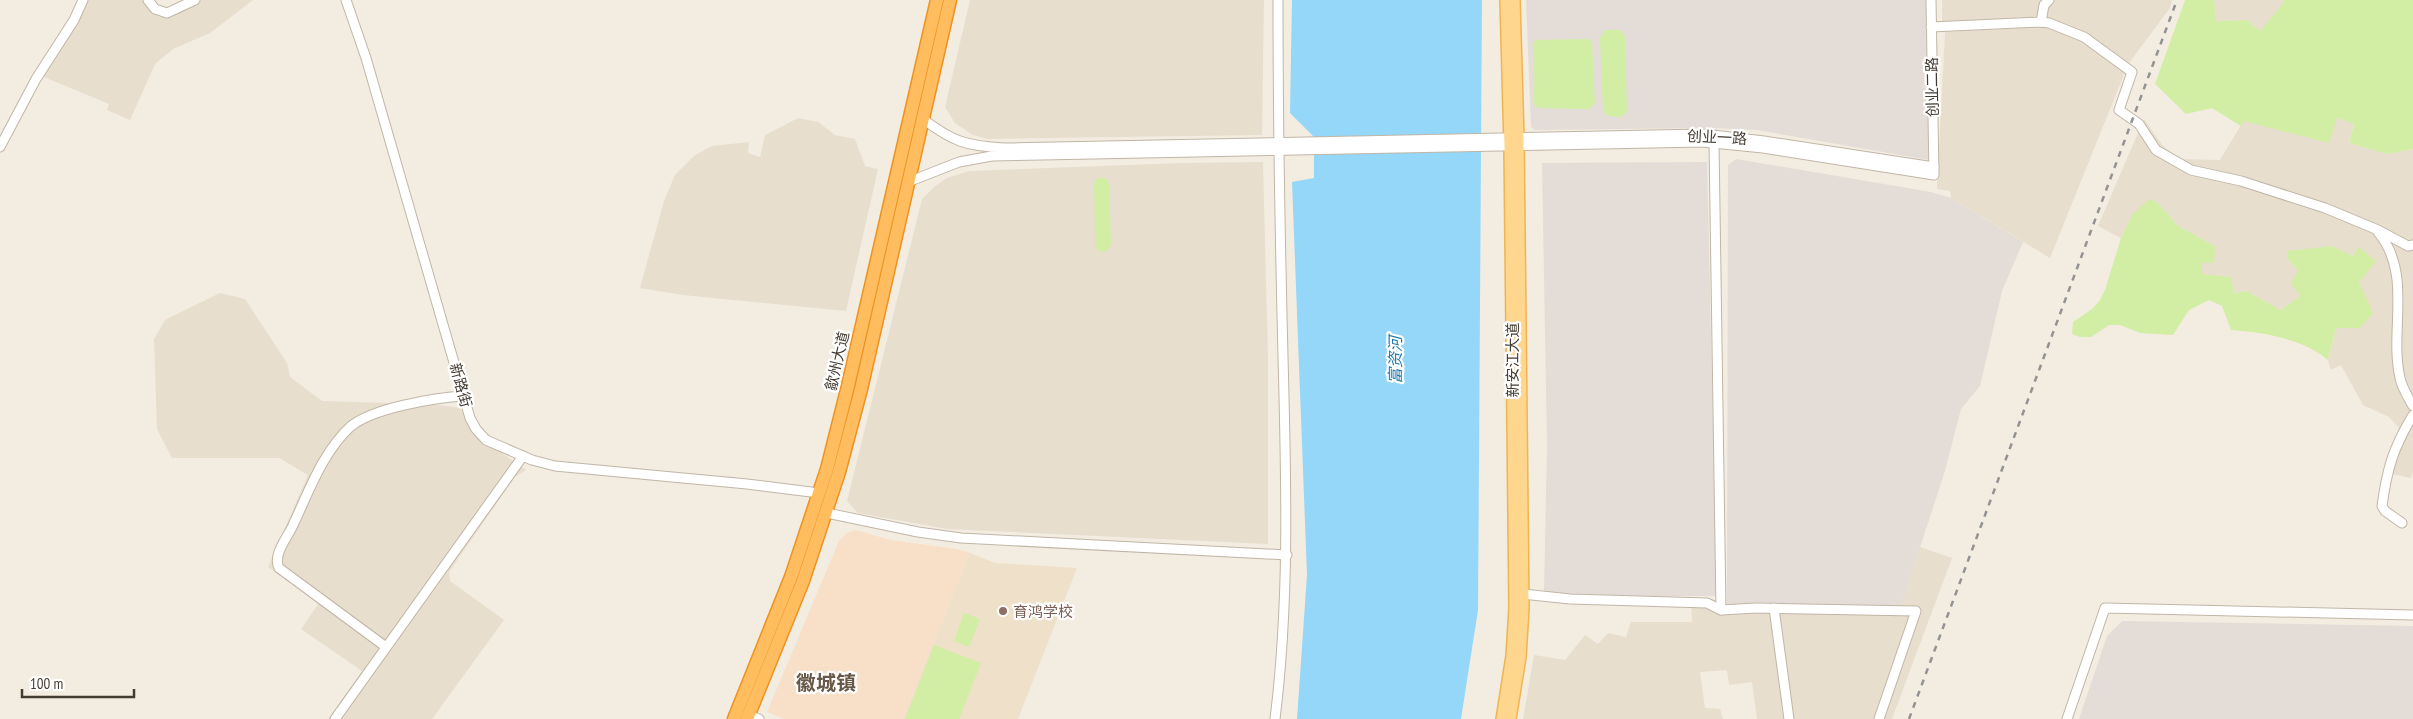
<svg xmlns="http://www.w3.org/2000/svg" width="2413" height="719" viewBox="0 0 2413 719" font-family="'PT Sans Narrow','Noto Sans SC',sans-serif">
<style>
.residential{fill:#e7dece}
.commercial{fill:#f8e0c8}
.industrial{fill:#e4ddd7}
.education{fill:#eee0c9}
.green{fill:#d2eda4}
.water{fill:#95d7f8}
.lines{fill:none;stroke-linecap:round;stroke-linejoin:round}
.minor-casing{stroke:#c1b6a6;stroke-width:11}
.major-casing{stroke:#f0b451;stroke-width:14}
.highway-casing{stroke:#ee921f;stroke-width:15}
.minor{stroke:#fff;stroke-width:9}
.major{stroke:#ffd68e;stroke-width:11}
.highway{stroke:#ffbd60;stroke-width:12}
.rail{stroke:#939393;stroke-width:2.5;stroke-dasharray:6 6;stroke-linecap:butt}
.education-dot{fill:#8d6e63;stroke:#fff;stroke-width:2}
.labels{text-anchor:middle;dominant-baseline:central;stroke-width:4.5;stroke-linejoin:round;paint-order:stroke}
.street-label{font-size:15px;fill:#443b31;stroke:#fff}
.education-label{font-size:15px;fill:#785e54;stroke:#fff;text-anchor:start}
.water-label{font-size:16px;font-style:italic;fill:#1e7aaa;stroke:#fff}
.district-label{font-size:20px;font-weight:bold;fill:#685847;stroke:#fff}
</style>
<rect width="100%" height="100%" fill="#f3ece1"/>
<g class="residential">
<path d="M 87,0 L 144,0 L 157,16 L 165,17 L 200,0 L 253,0 L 210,33 L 173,49 L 155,64 L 130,120 L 107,110 L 109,104 L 44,77 Z"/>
<path d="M 970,0 L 1264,0 L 1262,135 L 988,139 L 973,135 L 955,123 L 945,107 Z"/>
<path d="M 1942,0 L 2172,0 L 2170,8 L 2129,63 L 2088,35 L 2038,16 L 2013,20 L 1942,22 Z"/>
<path d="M 2214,0 L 2282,0 L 2285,2 L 2260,31 L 2247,20 L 2216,21 Z"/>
<path d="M 2046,27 L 2077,38 L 2125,72 L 2050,258 L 1951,198 L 1950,191 L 1937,189 L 1945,32 Z"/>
<path d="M 798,118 L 818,122 L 835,135 L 855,139 L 865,166 L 878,169 L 846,311 L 683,295 L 640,288 L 664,201 L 675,175 L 694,156 L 712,146 L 749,142 L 748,153 L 760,157 L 765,135 Z"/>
<path d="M 2336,118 L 2354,123 L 2349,143 L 2387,154 L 2413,149 L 2413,471 L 2411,478 L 2383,472 L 2399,428 L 2389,417 L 2363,405 L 2341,365 L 2331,370 L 2328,361 L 2336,328 L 2360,328 L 2359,248 L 2353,256 L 2332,246 L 2287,258 L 2298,271 L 2300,296 L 2281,310 L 2246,291 L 2234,293 L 2231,277 L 2202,274 L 2202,262 L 2215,246 L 2178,226 L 2159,204 L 2132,215 L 2121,238 L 2098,226 L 2144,119 L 2163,146 L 2181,159 L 2220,160 L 2244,120 L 2329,143 Z"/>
<path d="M 1263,162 L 1268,360 L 1268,544 L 947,529 L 858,513 L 847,501 L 922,199 L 934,187 L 947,178 L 969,171 L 1180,163 Z"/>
<path d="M 220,293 L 245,299 L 287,363 L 290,377 L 322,401 L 388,403 L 390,414 L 430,404 L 460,408 L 473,433 L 526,470 L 515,477 L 449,572 L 450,581 L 504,620 L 432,719 L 328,719 L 362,671 L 301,629 L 319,603 L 268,567 L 308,475 L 279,458 L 172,458 L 157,429 L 154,339 L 165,320 Z"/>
<path d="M 1920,547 L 1952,558 L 1892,719 L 1757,719 L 1752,682 L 1729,685 L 1727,670 L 1700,672 L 1705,708 L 1720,709 L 1723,719 L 1523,719 L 1534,655 L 1565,660 L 1585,635 L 1598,644 L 1608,633 L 1626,637 L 1631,622 L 1692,622 L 1691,598 L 1711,599 L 1727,604 L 1901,606 Z"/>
</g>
<path class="commercial" d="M 856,530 L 890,540 L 957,549 L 970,553 L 903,719 L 785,719 L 767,712 L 839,541 L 847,533 Z"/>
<g class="industrial">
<path d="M 1526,0 L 1926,0 L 1929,160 L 1757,130 L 1711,128 L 1535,130 L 1531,127 Z"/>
<path d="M 1736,159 L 1931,192 L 1951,198 L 2023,242 L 2002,291 L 1980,386 L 1961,409 L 1945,471 L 1901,606 L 1727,604 L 1728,165 Z"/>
<path d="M 1707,162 L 1717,596 L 1569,596 L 1544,591 L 1547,445 L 1542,163 Z"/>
<path d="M 2122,621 L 2413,626 L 2413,719 L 2079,719 L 2107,636 Z"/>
</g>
<path class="education" d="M 970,553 L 995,563 L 1077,568 L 1018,719 L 903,719 Z"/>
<g class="green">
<path d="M 2185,0 L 2214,0 L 2216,21 L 2247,20 L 2260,31 L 2284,2 L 2282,0 L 2413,0 L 2413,149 L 2387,154 L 2349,143 L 2354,124 L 2337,118 L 2329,143 L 2244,121 L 2241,126 L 2212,108 L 2186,114 L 2155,84 Z"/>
<path d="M 1605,30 L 1620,30 L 1625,36 L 1627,112 L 1621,117 L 1608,116 L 1603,111 L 1600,38 Z"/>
<path d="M 1588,39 L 1592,42 L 1595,103 L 1589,109 L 1538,108 L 1534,104 L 1533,43 L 1536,40 Z"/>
<path d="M 1101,177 L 1107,179 L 1109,184 L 1111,244 L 1107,251 L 1102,252 L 1097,250 L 1095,245 L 1094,185 L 1095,180 Z"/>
<path d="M 2150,199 L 2159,204 L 2178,226 L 2215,246 L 2214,263 L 2202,263 L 2202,274 L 2231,277 L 2234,293 L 2246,291 L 2281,310 L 2300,296 L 2291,283 L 2298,271 L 2287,258 L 2287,251 L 2332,246 L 2353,256 L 2359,247 L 2376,261 L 2359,282 L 2373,313 L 2360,328 L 2336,328 L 2328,360 C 2303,339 2263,332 2231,330 L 2222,306 L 2209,300 L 2189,310 L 2173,335 L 2140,333 L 2120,325 L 2109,325 L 2091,337 L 2080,337 L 2072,334 L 2073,322 L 2092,309 L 2100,300 L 2105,290 L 2121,238 L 2132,215 Z"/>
<path d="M 964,613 L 980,619 L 969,647 L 954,641 Z"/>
<path d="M 934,645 L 981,663 L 959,719 L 905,719 Z"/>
</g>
<path class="water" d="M 1292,0 L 1482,0 L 1478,610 L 1461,719 L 1297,719 L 1307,575 L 1292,182 L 1314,178 L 1314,137 L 1290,113 Z"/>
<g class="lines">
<g class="minor-casing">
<g id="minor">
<path d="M 148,0 L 155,9 L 167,13 L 195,0"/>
<path d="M 346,0 L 366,58 L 470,418 L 476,429 L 486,440 L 532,460 L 555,466 L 747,484 L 819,493"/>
<path d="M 2041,22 L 2044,5 L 2049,0"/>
<path d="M 1931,27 L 2041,22 L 2049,23 L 2084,37 L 2132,72 L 2119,110 L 2139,124 L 2156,150 L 2191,170 L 2241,181 L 2325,208 L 2378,230 L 2408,246 L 2413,245"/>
<path d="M 923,119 C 953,142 967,146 1004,148 L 1704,134 L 1764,141 L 1934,167"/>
<path d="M 1714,142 L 1721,610"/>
<path d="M 0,147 L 36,79 L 74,20 L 83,0"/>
<path d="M 908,182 L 959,162 L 992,156 L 1703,142 L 1763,148 L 1934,175 L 1931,0"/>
<path d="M 2378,232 C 2413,274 2389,329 2400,378 C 2402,388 2408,397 2413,406"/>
<path d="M 827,513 L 918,532 L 961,538 L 1287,555"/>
<path d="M 2402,523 L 2385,511 L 2382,506 C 2387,469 2393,448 2413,415"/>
<path d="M 1523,594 L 1570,599 L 1707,603 L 1721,610 L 1756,608 L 1916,611 L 1879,719"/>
<path d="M 1774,608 L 1789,719"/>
<path d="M 386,647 L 279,568 C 272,554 289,536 294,523 C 309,491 323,452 350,427 C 372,408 434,398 463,396"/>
<path d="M 749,715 L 759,719"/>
<path d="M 335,719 L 523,456"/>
<path d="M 1275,719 C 1290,598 1286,477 1283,356 C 1280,237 1278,119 1278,0"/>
<path d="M 2067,719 L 2105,608 L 2413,615"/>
</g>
</g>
<g class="major-casing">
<g id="major">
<path d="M 1502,719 L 1512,656 L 1515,608 L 1510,146 L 1506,0"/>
<path d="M 1510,719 L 1520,657 L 1523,608 L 1518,138 L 1514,0"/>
</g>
</g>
<g class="highway-casing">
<g id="highway">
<path d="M 734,719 L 791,577 L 827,469 L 848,386 L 937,0"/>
<path d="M 747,719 L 803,581 L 839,472 L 861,389 L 950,0"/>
</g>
</g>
<use href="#minor" class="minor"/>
<use href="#major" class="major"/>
<use href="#highway" class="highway"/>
<path class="rail" d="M 1909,719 L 2177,0"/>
</g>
<circle class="education-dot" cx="1003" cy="611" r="5"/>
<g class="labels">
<g class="street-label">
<text transform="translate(1932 87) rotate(-91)">创业二路</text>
<text transform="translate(1717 137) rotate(3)">创业一路</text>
<text transform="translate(1512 360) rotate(-90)">新安江大道</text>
<text transform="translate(837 361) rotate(-77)">歙州大道</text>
<text transform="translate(461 385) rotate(75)">新路街</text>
</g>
<g class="education-label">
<text x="1013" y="611">育鸿学校</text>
</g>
<g class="water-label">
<text transform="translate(1395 360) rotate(-90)">富资河</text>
</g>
<g class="district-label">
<text x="826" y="683">徽城镇</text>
</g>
</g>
<path d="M22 689v8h112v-8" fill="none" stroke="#443b31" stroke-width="2.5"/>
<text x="30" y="689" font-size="15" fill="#443b31" stroke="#ffffff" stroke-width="4" paint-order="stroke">100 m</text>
</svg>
